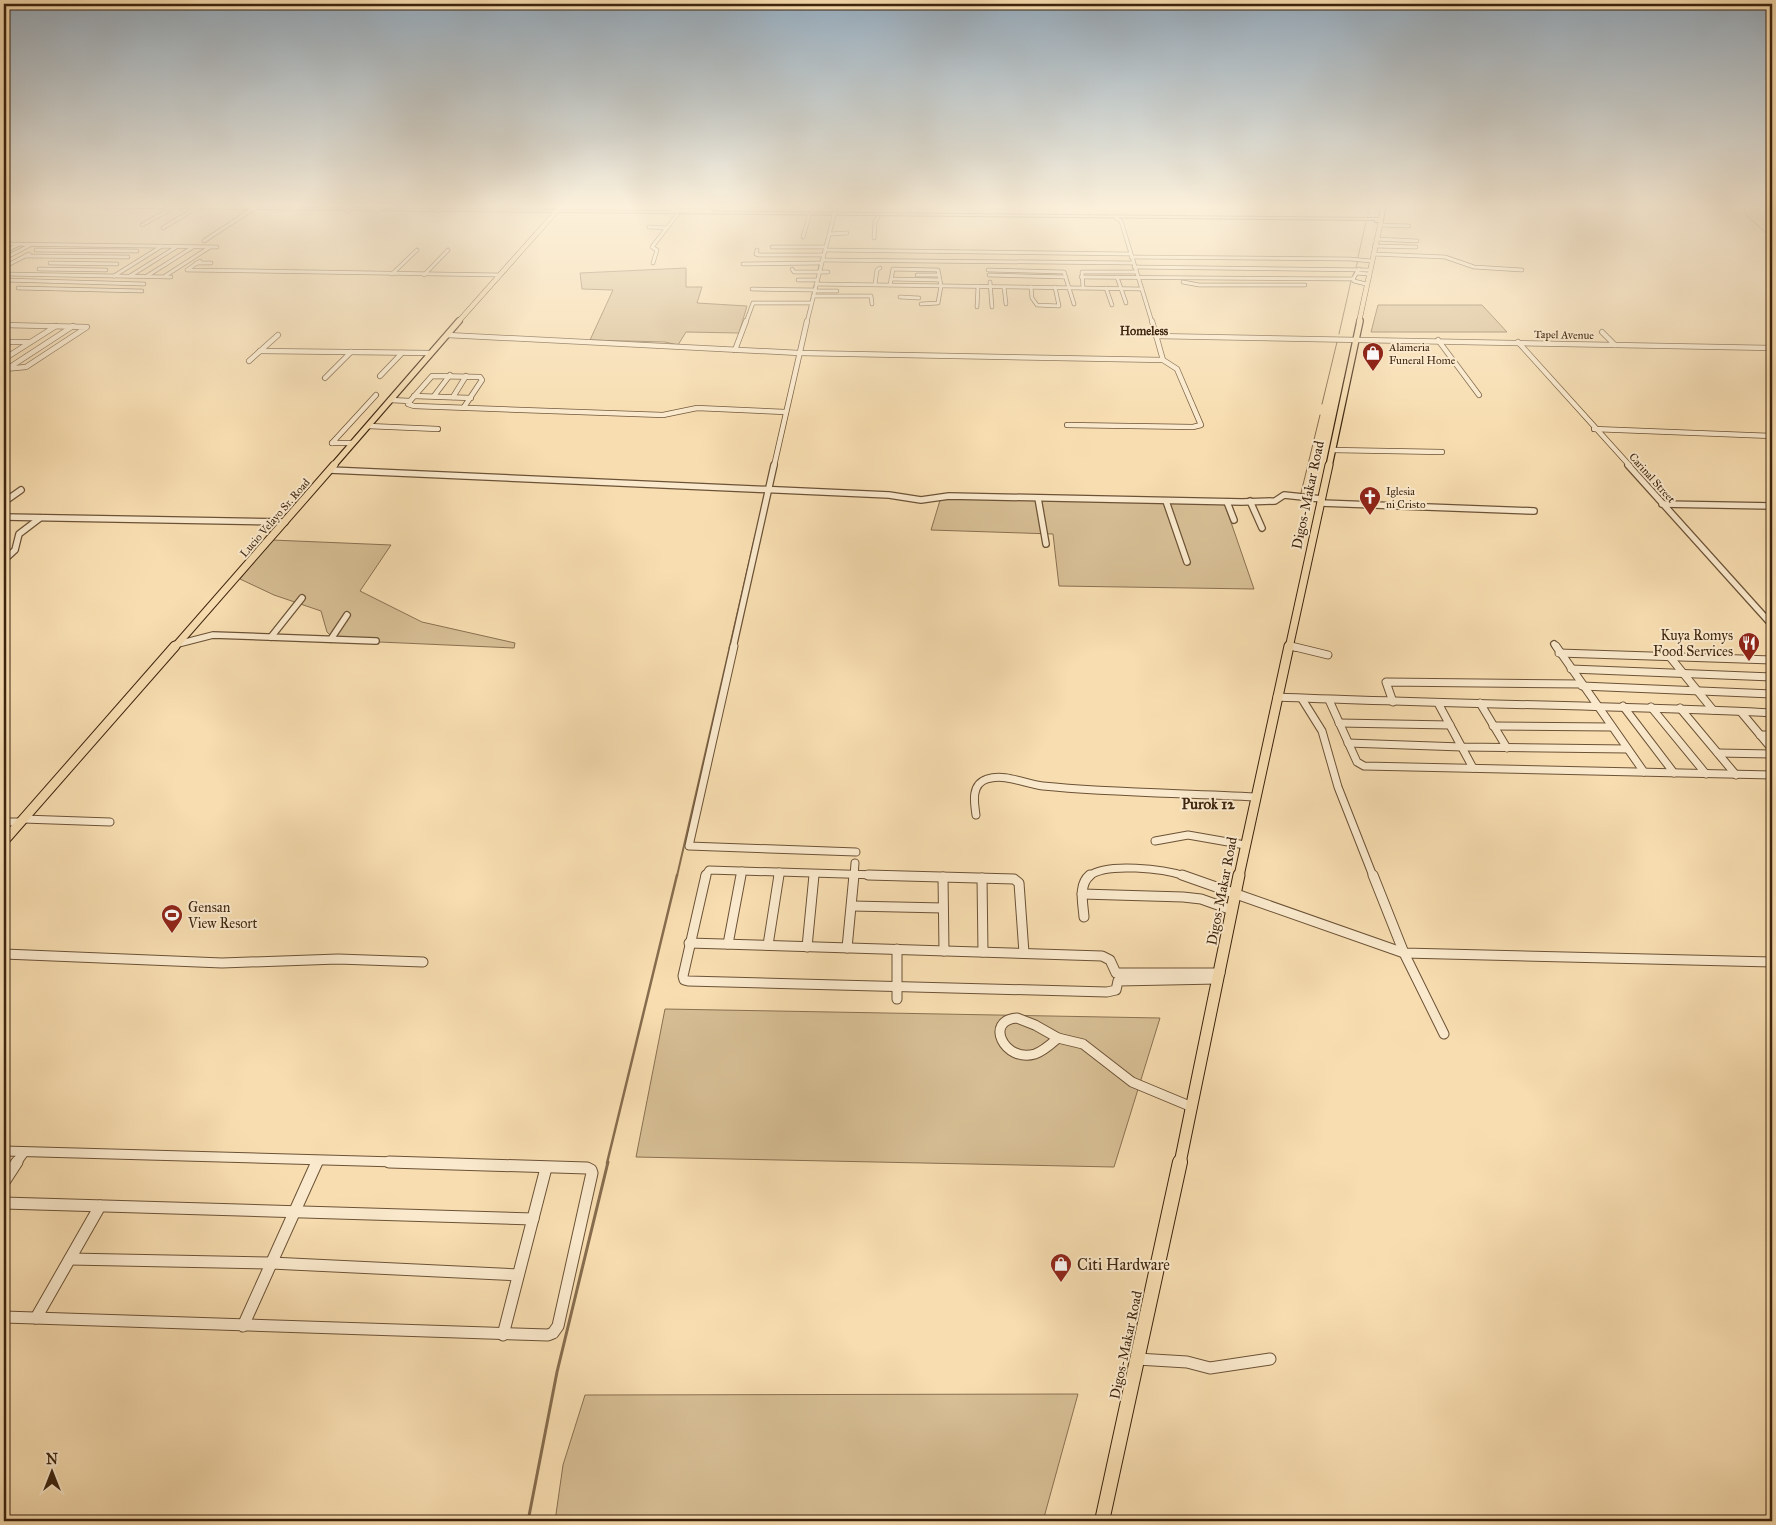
<svg xmlns="http://www.w3.org/2000/svg" width="1776" height="1525" viewBox="0 0 1776 1525" font-family="'IM FELL Great Primer',serif">
<style>
.green{fill:#d7be94;stroke:#8a7151}
.lines{fill:none;stroke-linecap:round;stroke-linejoin:round}
.stream-far3{stroke:#876d4e;stroke-width:1}
.stream-far2{stroke:#876d4e;stroke-width:2}
.stream-far1{stroke:#876d4e;stroke-width:2.5}
.stream{stroke:#876d4e;stroke-width:3}
.minor-far5-casing{stroke:#6c5236;stroke-width:4.5}
.minor-far4-casing{stroke:#6c5236;stroke-width:6}
.minor-far3-casing{stroke:#6c5236;stroke-width:8}
.minor-far2-casing{stroke:#6c5236;stroke-width:9}
.minor-far1-casing{stroke:#6c5236;stroke-width:11}
.minor-casing{stroke:#6c5236;stroke-width:13}
.major-far5-casing{stroke:#3d240e;stroke-width:5.5}
.major-far4-casing{stroke:#3d240e;stroke-width:8}
.major-far3-casing{stroke:#3d240e;stroke-width:9}
.major-far2-casing{stroke:#3d240e;stroke-width:11}
.major-far1-casing{stroke:#3d240e;stroke-width:13}
.major-casing{stroke:#3d240e;stroke-width:16}
.highway-casing{stroke:#3d240e;stroke-width:2}
.minor-far5{stroke:#fae9cc;stroke-width:3}
.minor-far4{stroke:#fae9cc;stroke-width:4.5}
.minor-far3{stroke:#fae9cc;stroke-width:5.5}
.minor-far2{stroke:#fae9cc;stroke-width:7}
.minor-far1{stroke:#fae9cc;stroke-width:9}
.minor{stroke:#fae9cc;stroke-width:11}
.major-far5{stroke:#f7ddb0;stroke-width:4.5}
.major-far4{stroke:#f7ddb0;stroke-width:5.5}
.major-far3{stroke:#f7ddb0;stroke-width:7}
.major-far2{stroke:#f7ddb0;stroke-width:9}
.major-far1{stroke:#f7ddb0;stroke-width:11}
.major{stroke:#f7ddb0;stroke-width:14}
.highway{fill:#f7ddb0;fill-rule:evenodd}
.labels{text-anchor:middle;dominant-baseline:central;stroke-width:4;stroke-linejoin:round;paint-order:stroke}
.far-street-label{font-size:11px;fill:#3d240e;stroke:#fae9cc}
.far-poi-label{font-size:11px;fill:#3d240e;stroke:#fae9cc;text-anchor:start}
.far-neighbourhood-label{font-size:12px;font-weight:bold;fill:#3d240e;stroke:#fae9cc}
.street-label{font-size:14px;fill:#3d240e;stroke:#fae9cc}
.poi-label{font-size:14px;fill:#3d240e;stroke:#fae9cc;text-anchor:end}
.neighbourhood-label{font-size:15px;font-weight:bold;fill:#3d240e;stroke:#fae9cc}
.near-poi-label{font-size:16px;fill:#3d240e;stroke:#fae9cc;text-anchor:start}
</style>
<rect width="100%" height="100%" fill="#f7ddb0"/>
<filter id="stains"><feTurbulence type="fractalNoise" baseFrequency=".004" numOctaves="4"/><feColorMatrix values="0 0 0 0 .2 0 0 0 0 .09 0 0 0 0 .02 0 0 0 .5 -.17"/></filter>
<radialGradient id="worn" r=".72"><stop offset=".6" stop-color="#630" stop-opacity="0"/><stop offset="1" stop-color="#630" stop-opacity=".3"/></radialGradient>
<g class="green">
<path d="M 686,268 L 686,287 L 702,287 L 697,303 L 747,306 L 739,333 L 686,332 L 678,345 L 665,342 L 590,340 L 613,290 L 582,289 L 580,273 Z"/>
<path d="M 1378,305 L 1482,305 L 1507,332 L 1371,332 Z"/>
<path d="M 941,497 L 1224,502 L 1254,589 L 1059,586 L 1053,534 L 931,530 Z"/>
<path d="M 272,540 L 391,545 L 360,591 L 422,622 L 515,643 L 514,648 L 335,640 L 327,632 L 321,611 L 274,595 L 240,579 Z"/>
<path d="M 665,1009 L 1160,1018 L 1114,1167 L 636,1157 Z"/>
<path d="M 1078,1394 L 1043,1521 L 555,1521 L 563,1465 L 585,1395 Z"/>
</g>
<g class="lines">
<g class="stream-far3">
<path d="M 1744,207 L 1745,214 L 1772,238"/>
<path d="M 1367,218 L 1370,207"/>
<path d="M 825,244 L 826,239"/>
<path d="M 822,255 L 824,249"/>
<path d="M 1358,257 L 1366,222"/>
<path d="M 1356,267 L 1358,260"/>
<path d="M 818,270 L 819,264"/>
<path d="M 1352,278 L 1355,270"/>
<path d="M 813,288 L 815,283"/>
<path d="M 810,302 L 813,290"/>
<path d="M 808,312 L 810,305"/>
<path d="M 1339,334 L 1351,281"/>
<path d="M 1322,404 L 1337,342"/>
<path d="M 1301,493 L 1320,415"/>
<path d="M 729,648 L 755,535"/>
</g>
<path class="stream-far2" d="M 677,876 L 730,646"/>
<path class="stream-far1" d="M 607,1163 L 677,875"/>
<path class="stream" d="M 528,1521 L 557,1372 L 608,1162"/>
<g class="minor-far5-casing">
<g id="minor-far5">
<path d="M 293,210 L 297,207"/>
<path d="M 673,210 L 712,211"/>
<path d="M 348,211 L 353,207"/>
<path d="M 377,211 L 382,207"/>
<path d="M 439,211 L 444,207"/>
<path d="M 554,214 L 560,207"/>
<path d="M 1116,218 L 1121,221 L 1152,322"/>
<path d="M 142,225 L 171,209"/>
<path d="M 1379,225 L 1409,226"/>
<path d="M 649,227 L 667,228"/>
<path d="M 163,228 L 194,209"/>
<path d="M 830,234 L 847,233"/>
<path d="M 803,237 L 809,216"/>
<path d="M 874,238 L 875,222 L 878,217"/>
<path d="M 1376,239 L 1417,241"/>
<path d="M 204,241 L 251,210"/>
<path d="M 4,244 L 217,247"/>
<path d="M 1374,246 L 1416,247"/>
<path d="M 772,247 L 825,247"/>
<path d="M 36,250 L 137,251"/>
<path d="M 757,250 L 756,254 L 759,255 L 823,255"/>
<path d="M 825,250 L 1130,254"/>
<path d="M 4,252 L 19,244"/>
<path d="M 1373,254 L 1445,257 L 1474,267 L 1522,270"/>
<path d="M 4,256 L 9,256 L 32,244"/>
<path d="M 25,256 L 128,257"/>
<path d="M 1131,257 L 1350,259 L 1371,261"/>
<path d="M 822,260 L 1133,263"/>
<path d="M 200,261 L 187,270 L 500,275"/>
<path d="M 50,263 L 117,264"/>
<path d="M 196,263 L 211,263"/>
<path d="M 653,263 L 657,250 L 652,247 L 677,215"/>
<path d="M 743,264 L 821,263"/>
<path d="M 4,267 L 29,254"/>
<path d="M 1134,267 L 1369,270"/>
<path d="M 39,269 L 106,270"/>
<path d="M 792,269 L 794,272 L 828,272"/>
<path d="M 988,270 L 1064,272 L 1074,304"/>
<path d="M 1357,273 L 1368,274"/>
<path d="M 4,274 L 171,277"/>
<path d="M 392,274 L 417,250"/>
<path d="M 424,275 L 448,250"/>
<path d="M 917,275 L 939,275"/>
<path d="M 989,275 L 1066,277"/>
<path d="M 114,276 L 162,246"/>
<path d="M 130,276 L 178,246"/>
<path d="M 147,276 L 193,247"/>
<path d="M 165,276 L 210,247"/>
<path d="M 1081,277 L 1353,279 L 1359,269"/>
<path d="M 1117,277 L 1126,303"/>
<path d="M 891,279 L 940,280"/>
<path d="M 1353,279 L 1354,281 L 1366,284"/>
<path d="M 4,280 L 144,284"/>
<path d="M 798,280 L 817,280"/>
<path d="M 990,282 L 992,307"/>
<path d="M 1183,282 L 1199,285 L 1305,285"/>
<path d="M 816,284 L 1142,289"/>
<path d="M 875,284 L 877,270 L 880,268"/>
<path d="M 890,285 L 893,269 L 938,270 L 941,286 L 938,303 L 921,304"/>
<path d="M 1004,287 L 1006,304"/>
<path d="M 1031,287 L 1032,298 L 1037,305 L 1059,306 L 1055,287"/>
<path d="M 18,288 L 142,291"/>
<path d="M 1083,288 L 1082,272 L 1136,272"/>
<path d="M 1106,288 L 1112,305"/>
<path d="M 752,289 L 815,290"/>
<path d="M 815,291 L 837,291"/>
<path d="M 813,296 L 871,296 L 872,304"/>
<path d="M 900,297 L 919,298"/>
<path d="M 977,307 L 978,286"/>
<path d="M 746,322 L 753,303 L 811,303"/>
<path d="M 807,322 L 836,207"/>
</g>
</g>
<g class="minor-far4-casing">
<g id="minor-far4">
<path d="M 1152,321 L 1163,360"/>
<path d="M 4,325 L 87,327 L 26,367 L 4,369"/>
<path d="M 1602,332 L 1615,345"/>
<path d="M 447,335 L 799,353 L 1163,360 L 1177,369 L 1201,425 L 1193,427 L 1067,425"/>
<path d="M 1156,336 L 1772,348"/>
<path d="M 1438,340 L 1479,395"/>
<path d="M 4,342 L 30,342"/>
<path d="M 1518,342 L 1630,466"/>
<path d="M 735,350 L 746,321"/>
<path d="M 260,351 L 431,353"/>
<path d="M 4,359 L 56,326"/>
<path d="M 249,361 L 278,335"/>
<path d="M 7,369 L 73,326"/>
<path d="M 380,376 L 402,353"/>
<path d="M 325,378 L 351,352"/>
<path d="M 414,396 L 471,398"/>
<path d="M 434,396 L 450,375"/>
<path d="M 453,397 L 466,376"/>
<path d="M 390,400 L 410,401 L 408,404 L 414,406 L 663,415 L 697,408 L 786,412"/>
<path d="M 410,401 L 432,376 L 480,377 L 482,380 L 464,407"/>
<path d="M 368,426 L 438,429"/>
<path d="M 1594,429 L 1772,436"/>
<path d="M 332,443 L 376,395"/>
<path d="M 332,443 L 353,443"/>
<path d="M 1332,450 L 1442,452"/>
<path d="M 774,466 L 807,321"/>
</g>
</g>
<g class="minor-far3-casing">
<g id="minor-far3">
<path d="M 1628,465 L 1772,625"/>
<path d="M 330,470 L 889,495 L 921,500 L 949,496 L 1242,502 L 1275,501 L 1284,495 L 1322,499"/>
<path d="M 1038,498 L 1046,544"/>
<path d="M 1166,501 L 1187,562"/>
<path d="M 1250,501 L 1262,528"/>
<path d="M 4,502 L 21,490"/>
<path d="M 1227,502 L 1234,520"/>
<path d="M 1321,503 L 1534,511"/>
<path d="M 1662,504 L 1772,506"/>
<path d="M 4,517 L 285,522"/>
<path d="M 4,560 L 15,550 L 19,534 L 40,518"/>
<path d="M 271,637 L 302,598"/>
<path d="M 331,639 L 347,615"/>
<path d="M 178,644 L 213,635 L 376,641"/>
<path d="M 1554,644 L 1557,648"/>
<path d="M 1289,646 L 1296,648"/>
<path d="M 733,648 L 774,465"/>
</g>
</g>
<g class="minor-far2-casing">
<g id="minor-far2">
<path d="M 734,646 L 689,846 L 856,852"/>
<path d="M 1291,646 L 1328,655"/>
<path d="M 1556,646 L 1644,772"/>
<path d="M 1559,653 L 1772,660"/>
<path d="M 1670,657 L 1713,710"/>
<path d="M 1571,669 L 1772,677"/>
<path d="M 1582,686 L 1772,694"/>
<path d="M 1277,697 C 1442,704 1607,705 1772,713"/>
<path d="M 1302,699 L 1322,731 L 1338,787 L 1373,876"/>
<path d="M 1329,700 L 1357,762 L 1364,766 L 1772,775"/>
<path d="M 1393,702 L 1386,682 L 1581,684"/>
<path d="M 1438,703 L 1473,768"/>
<path d="M 1480,703 L 1507,748"/>
<path d="M 1623,706 L 1674,773"/>
<path d="M 1651,707 L 1706,774"/>
<path d="M 1680,708 L 1736,775"/>
<path d="M 1741,712 L 1772,749"/>
<path d="M 1339,723 L 1450,725"/>
<path d="M 1493,726 L 1611,727"/>
<path d="M 1760,735 L 1772,735"/>
<path d="M 1348,743 L 1462,747 L 1627,749"/>
<path d="M 1718,753 L 1772,754"/>
<path d="M 976,815 C 974,802 971,784 987,779 C 1005,773 1025,784 1043,786 C 1113,793 1185,793 1256,797"/>
<path d="M 23,819 L 110,822"/>
<path d="M 4,822 L 20,822"/>
<path d="M 1155,841 L 1188,835 L 1245,845"/>
<path d="M 705,876 L 709,870 L 910,876"/>
<path d="M 741,876 L 742,871"/>
<path d="M 778,876 L 779,872"/>
<path d="M 814,876 L 814,874"/>
<path d="M 854,876 L 855,863"/>
<path d="M 1089,876 C 1107,862 1164,869 1185,876"/>
</g>
</g>
<g class="minor-far1-casing">
<g id="minor-far1">
<path d="M 706,875 L 683,976 L 684,980 L 688,981 L 1107,992 L 1116,990 L 1118,981 L 1218,979"/>
<path d="M 868,875 L 1014,879 L 1019,883 L 1024,953"/>
<path d="M 1182,875 L 1404,953 L 1772,962"/>
<path d="M 1373,875 L 1404,953 L 1444,1034"/>
<path d="M 943,877 L 944,951"/>
<path d="M 982,878 L 983,952"/>
<path d="M 1082,894 L 1183,897 L 1201,899 L 1232,910"/>
<path d="M 852,906 L 943,908"/>
<path d="M 1084,917 C 1083,903 1078,885 1090,875"/>
<path d="M 689,943 L 1102,956 L 1110,960 L 1116,973 L 1220,973"/>
<path d="M 728,944 L 741,875"/>
<path d="M 768,945 L 779,875"/>
<path d="M 807,947 L 814,875"/>
<path d="M 847,948 L 854,875"/>
<path d="M 897,949 L 897,999"/>
<path d="M 4,954 L 222,963 L 338,959 L 423,962"/>
<path d="M 1017,1018 L 1035,1025 L 1058,1038 C 1051,1044 1044,1051 1035,1054 C 1004,1063 984,1020 1017,1018 Z"/>
<path d="M 1058,1038 L 1083,1044 L 1132,1082 L 1192,1107"/>
<path d="M 4,1151 L 432,1163"/>
<path d="M 16,1163 L 24,1152"/>
</g>
</g>
<g class="minor-casing">
<g id="minor">
<path d="M 4,1182 L 17,1162"/>
<path d="M 4,1203 L 533,1219"/>
<path d="M 70,1259 L 271,1263 L 518,1275"/>
<path d="M 4,1317 L 548,1335 L 553,1333 L 558,1326 L 592,1173 L 591,1170 L 587,1168 L 389,1162"/>
<path d="M 36,1318 L 100,1206"/>
<path d="M 243,1326 L 317,1162"/>
<path d="M 503,1335 L 546,1168"/>
<path d="M 1137,1359 L 1187,1362 L 1210,1368 L 1270,1359"/>
</g>
</g>
<g class="major-far5-casing">
<g id="major-far5">
<path d="M 458,322 L 554,214"/>
<path d="M 1359,322 L 1381,221"/>
</g>
</g>
<g class="major-far4-casing">
<g id="major-far4">
<path d="M 333,466 L 459,321"/>
<path d="M 1329,466 L 1360,321"/>
</g>
</g>
<g class="major-far3-casing">
<g id="major-far3">
<path d="M 174,648 L 334,465"/>
<path d="M 1289,648 L 1329,465"/>
</g>
</g>
<g class="major-far2-casing">
<g id="major-far2">
<path d="M 4,841 L 175,646"/>
<path d="M 1239,876 L 1289,646"/>
</g>
</g>
<g class="major-far1-casing">
<path id="major-far1" d="M 1180,1163 L 1239,875"/>
</g>
<g class="major-casing">
<path id="major" d="M 1102,1521 L 1180,1162"/>
</g>
<g class="highway-casing">
<path id="highway" d="M 41,207 L 236,207 L 1379,218 L 1381,207 L 1385,207 L 1383,221 L 1375,222 L 1375,220 Z"/>
</g>
<use href="#minor-far5" class="minor-far5"/>
<use href="#minor-far4" class="minor-far4"/>
<use href="#minor-far3" class="minor-far3"/>
<use href="#minor-far2" class="minor-far2"/>
<use href="#minor-far1" class="minor-far1"/>
<use href="#minor" class="minor"/>
<use href="#major-far5" class="major-far5"/>
<use href="#major-far4" class="major-far4"/>
<use href="#major-far3" class="major-far3"/>
<use href="#major-far2" class="major-far2"/>
<use href="#major-far1" class="major-far1"/>
<use href="#major" class="major"/>
<use href="#highway" class="highway"/>
</g>
<linearGradient id="sky" x2="0" y2="1"><stop stop-color="#95abbc"/><stop offset="0.49" stop-color="#fbf0db"/><stop offset="1" stop-color="#fbf0db" stop-opacity="0"/></linearGradient>
<rect width="1776" height="421" fill="url(#sky)"/>
<defs>
<g id="shop-pin" transform="scale(1.125)"><path d="M0 17L-7.5 6A9.5 9.5 0 1 1 7.5 6Z" fill="#8f2418" stroke="#fae9cc"/><path d="M-5-2.5h2.3a2.7 3.5 0 0 1 5.4 0H5L5.5 6h-11ZM-1.5-2.5h3a1.5 2.3 0 0 0-3 0Z" fill="#fff"/></g>
<g id="church-pin" transform="scale(1.125)"><path d="M0 17L-7.5 6A9.5 9.5 0 1 1 7.5 6Z" fill="#8f2418" stroke="#fae9cc"/><path d="M-1.2-6h2.4v3.5h3.3v2.4h-3.3V6h-2.4V-.1h-3.3v-2.4h3.3Z" fill="#fff"/></g>
<g id="restaurant-pin" transform="scale(1.125)"><path d="M0 17L-7.5 6A9.5 9.5 0 1 1 7.5 6Z" fill="#8f2418" stroke="#fae9cc"/><path d="M-5-6h1v4h1v-4h1v4h1v-4h1v5L-1.5 .5V6h-2V.5L-5-1ZM5-6V6H3V1.5H1.5Q1.5-4 5-6Z" fill="#fff"/></g>
<g id="stadium-pin" transform="scale(1.125)"><path d="M0 17L-7.5 6A9.5 9.5 0 1 1 7.5 6Z" fill="#8f2418" stroke="#fae9cc"/><path d="M0-5a6.5 5 0 1 0 0 10a6.5 5 0 1 0 0-10ZM-3.5-1.8h7v3.6h-7Z" fill="#fff"/></g>
</defs>
<g fill-rule="evenodd">
<use href="#shop-pin" x="1373" y="353"/>
<use href="#church-pin" x="1370" y="497"/>
<use href="#restaurant-pin" x="1749" y="643"/>
<use href="#stadium-pin" x="172" y="915"/>
<use href="#shop-pin" x="1061" y="1264"/>
</g>
<g class="labels">
<g class="far-street-label">
<text transform="translate(1564 335) rotate(1)">Tapel Avenue</text>
<text transform="translate(1652 478) rotate(48)">Carinal Street</text>
<text transform="translate(275 518) rotate(-49)">Lucio Velayo Sr. Road</text>
</g>
<g class="far-poi-label">
<text x="1389" y="347">Alameria<tspan x="1389" dy="13">Funeral Home</tspan></text>
<text x="1386" y="491">Iglesia<tspan x="1386" dy="13">ni Cristo</tspan></text>
</g>
<g class="far-neighbourhood-label">
<text x="1144" y="331">Homeless</text>
</g>
<g class="street-label">
<text transform="translate(1308 495) rotate(-78)">Digos-Makar Road</text>
<text transform="translate(1222 891) rotate(-79)">Digos-Makar Road</text>
<text transform="translate(1126 1345) rotate(-78)">Digos-Makar Road</text>
</g>
<g class="poi-label">
<text x="1733" y="635">Kuya Romys<tspan x="1733" dy="16">Food Services</tspan></text>
<text x="188" y="907" text-anchor="start">Gensan<tspan x="188" dy="16">View Resort</tspan></text>
</g>
<g class="neighbourhood-label">
<text x="1208" y="804">Purok 12</text>
</g>
<g class="near-poi-label">
<text x="1077" y="1264">Citi Hardware</text>
</g>
</g>
<rect width="1776" height="1525" fill="none" stroke="#f7ddb0" stroke-width="20"/>
<rect x="5" y="5" width="1766" height="1515" fill="none" stroke="#3d240e" stroke-width="2.5"/>
<rect x="10" y="10" width="1756" height="1505" fill="none" stroke="#3d240e"/>
<g transform="translate(52 1472)" stroke="#fae9cc" stroke-width="4" paint-order="stroke">
<path d="M0-4L9 19L0 12L-9 19Z" fill="#3d240e"/>
<text y="-8" font-size="14" font-weight="bold" text-anchor="middle" fill="#3d240e">N</text>
</g>
<rect width="100%" height="100%" filter="url(#stains)"/>
<rect width="100%" height="100%" fill="url(#worn)"/>
</svg>
